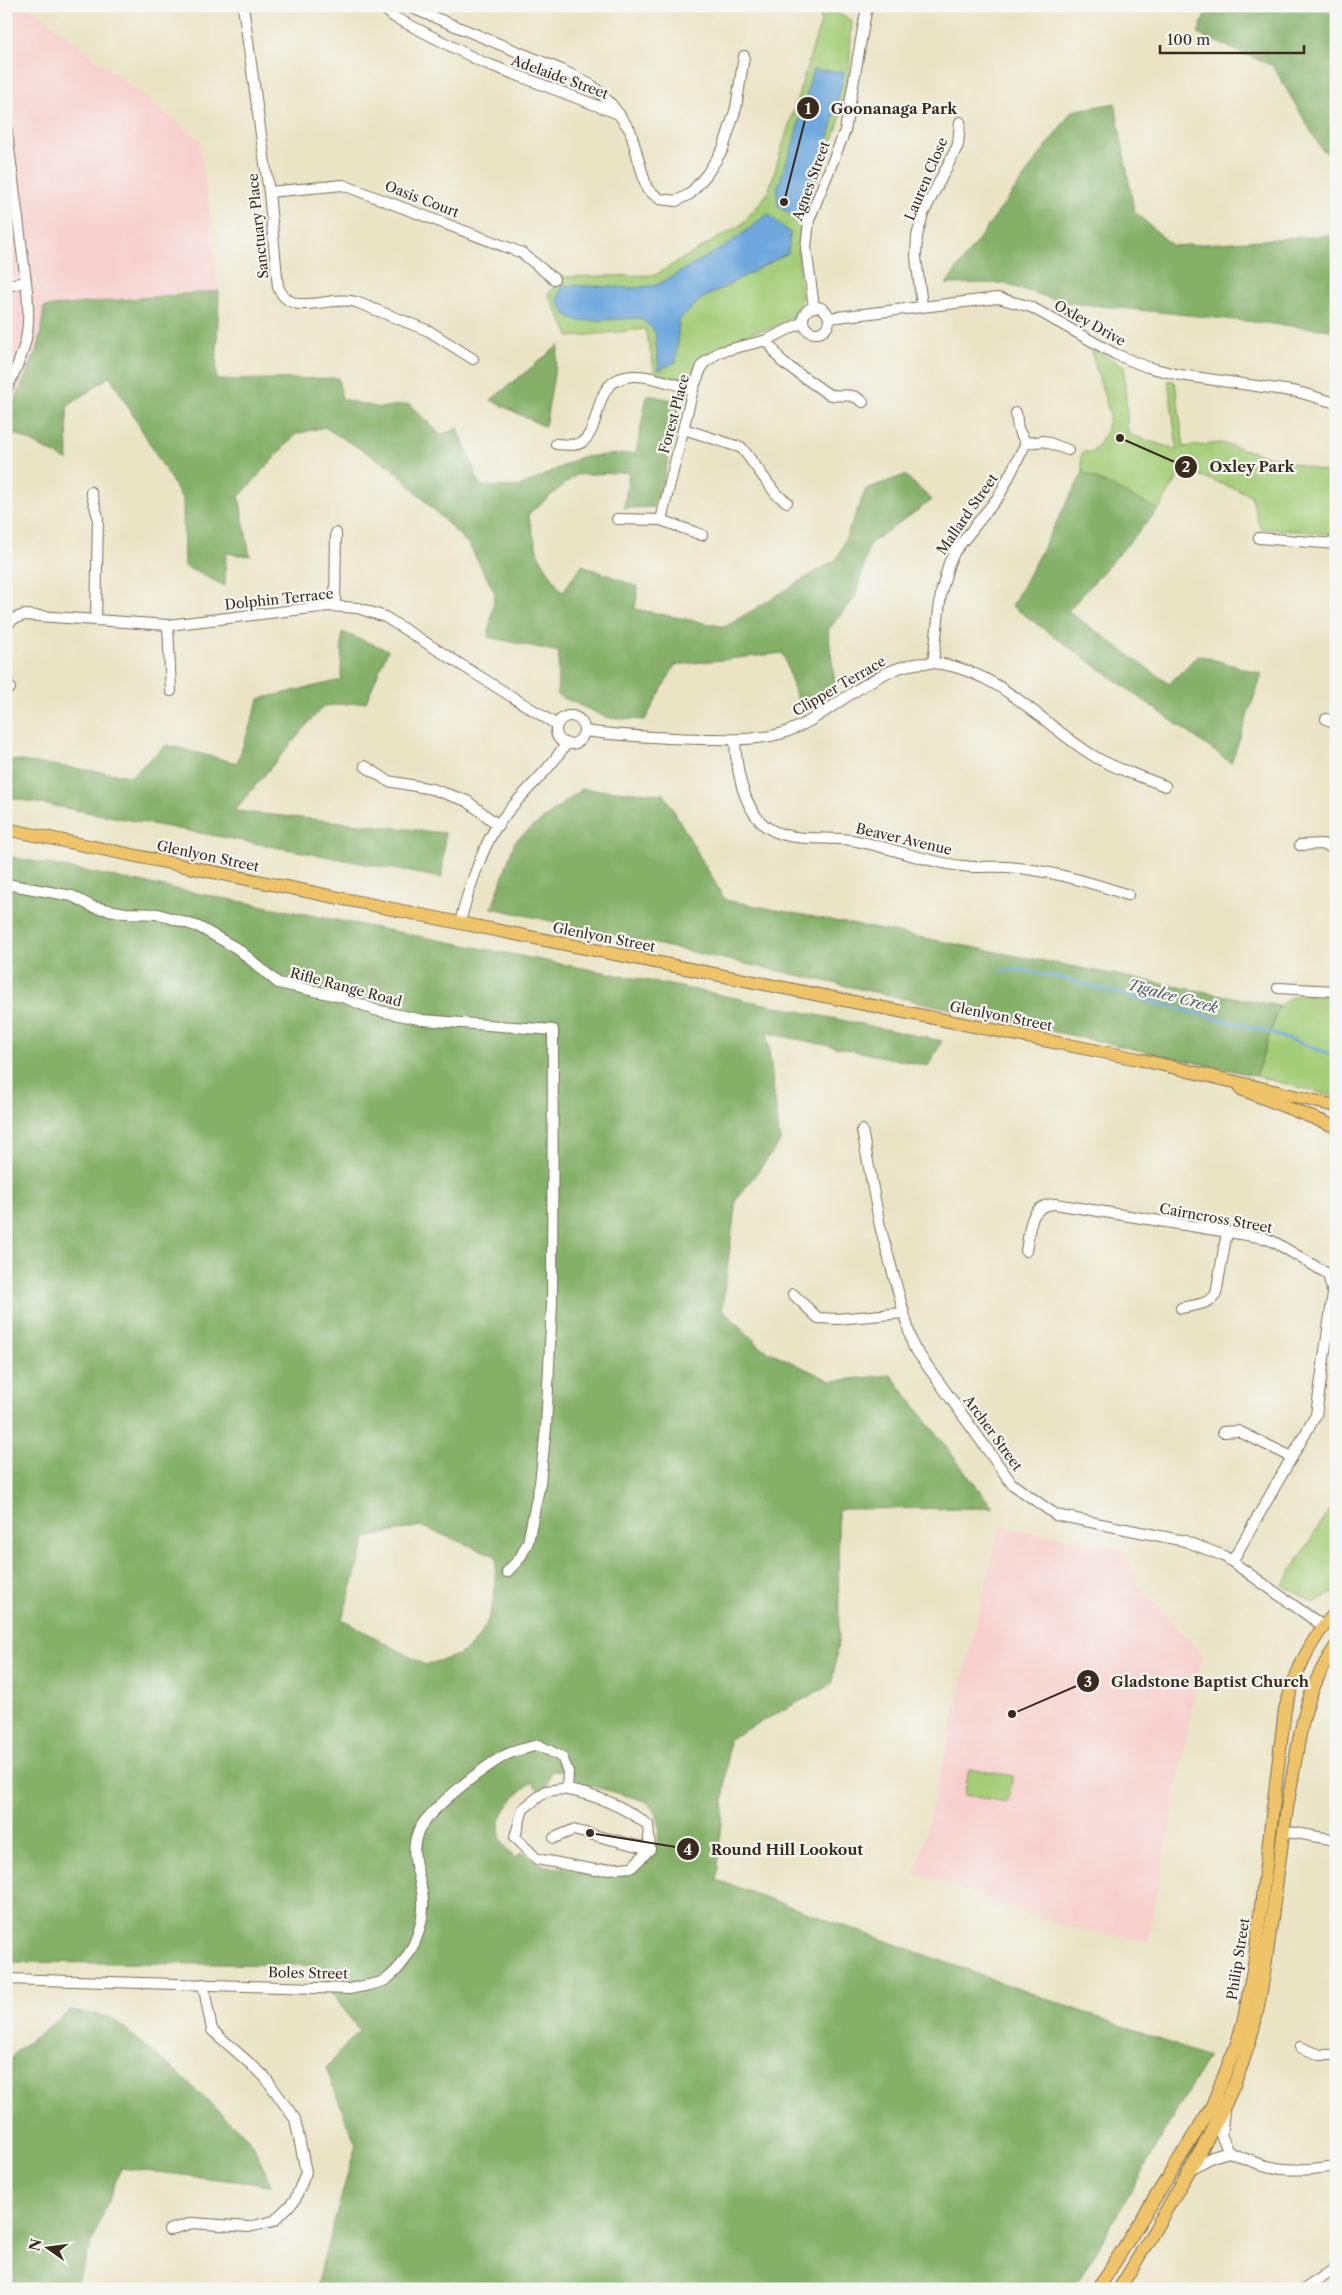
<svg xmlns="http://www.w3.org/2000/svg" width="1342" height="2295" viewBox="0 0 1342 2295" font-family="'Libre Caslon Text',serif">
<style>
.built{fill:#f7d0ce}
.green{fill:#a5cd78;stroke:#707c4b}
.forest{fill:#84b068;stroke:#606d43;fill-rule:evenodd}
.water{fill:#6ea8de;stroke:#54697e}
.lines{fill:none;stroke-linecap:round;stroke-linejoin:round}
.stream{stroke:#6ea8de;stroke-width:3}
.minor-casing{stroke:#786b58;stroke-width:12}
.major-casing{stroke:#786b58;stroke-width:14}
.minor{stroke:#fff;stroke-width:10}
.major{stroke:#efc469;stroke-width:12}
.labels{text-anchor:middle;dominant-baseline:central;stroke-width:4.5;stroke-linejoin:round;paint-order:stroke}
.street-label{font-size:14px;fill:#3b2a1e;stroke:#f6f6f2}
.water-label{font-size:15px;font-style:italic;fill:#4d5661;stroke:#f6f6f2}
.leader{fill:none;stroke:#3b2a1e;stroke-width:2}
.callout-dot{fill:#3b2a1e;stroke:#f6f6f2;stroke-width:2}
.mark-label{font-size:15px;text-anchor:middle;font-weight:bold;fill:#fff}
.callout-label{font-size:15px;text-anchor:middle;font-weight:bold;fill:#3b2a1e;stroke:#f6f6f2;stroke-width:4.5;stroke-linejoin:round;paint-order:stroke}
</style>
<rect width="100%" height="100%" fill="#f6f6f2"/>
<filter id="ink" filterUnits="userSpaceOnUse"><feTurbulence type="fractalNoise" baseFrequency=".02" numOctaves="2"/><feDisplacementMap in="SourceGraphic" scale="10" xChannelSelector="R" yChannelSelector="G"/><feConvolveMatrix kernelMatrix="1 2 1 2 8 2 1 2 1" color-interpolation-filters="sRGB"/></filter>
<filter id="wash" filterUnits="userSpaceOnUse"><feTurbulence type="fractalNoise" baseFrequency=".0096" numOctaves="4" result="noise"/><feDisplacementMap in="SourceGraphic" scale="20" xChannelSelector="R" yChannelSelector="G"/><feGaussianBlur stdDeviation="1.12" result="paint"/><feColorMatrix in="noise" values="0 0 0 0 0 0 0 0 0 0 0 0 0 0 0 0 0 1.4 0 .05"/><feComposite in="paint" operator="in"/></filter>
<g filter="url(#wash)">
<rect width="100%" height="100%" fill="#eae4c5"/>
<g class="built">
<path d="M 6,6 L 28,6 L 200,140 L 219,291 L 6,420 Z"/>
<path d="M 1000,1526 L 1124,1549 L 1138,1584 L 1202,1655 L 1148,1942 L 1068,1927 L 916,1873 Z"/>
</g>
<g class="green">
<path d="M 820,6 L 852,20 L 849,73 L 844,106 L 830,150 L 804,211 L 798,253 L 802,298 L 795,315 L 773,328 L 753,332 L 706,354 L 685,382 L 656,375 L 645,329 L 570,337 L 548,294 L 562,277 L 655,275 L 742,224 L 768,193 L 821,21 Z"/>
<path d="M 1090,348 L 1124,366 L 1128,434 L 1174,449 L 1177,447 L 1168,380 L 1175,382 L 1184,447 L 1221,443 L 1336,475 L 1336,534 L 1260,528 L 1251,495 L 1183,469 L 1158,510 L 1083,472 L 1081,457 L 1083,452 L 1093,452 L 1106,432 L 1110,415 Z"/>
<path d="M 1304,994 L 1336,997 L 1336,1097 L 1256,1076 L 1279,1006 L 1293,996 Z"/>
<path d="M 1336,1498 L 1336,1591 L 1314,1603 L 1283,1585 Z"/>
<path d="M 969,1769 L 1013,1776 L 1008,1802 L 964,1795 Z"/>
</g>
<g class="forest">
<path d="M 1208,6 L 1336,6 L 1336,156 L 1322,150 L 1273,66 L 1198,34 Z"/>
<path d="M 1115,103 L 1134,211 L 1173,246 L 1336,235 L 1336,314 L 1331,330 L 1063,302 L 1002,283 L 946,284 L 1072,111 Z"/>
<path d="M 219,291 L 216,380 L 338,378 L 342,399 L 379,408 L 409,404 L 441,435 L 458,428 L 480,486 L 520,487 L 581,457 L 636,453 L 647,395 L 683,402 L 656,507 L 624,508 L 629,472 L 576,475 L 528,514 L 538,554 L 562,593 L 582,565 L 638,587 L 635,609 L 725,627 L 837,559 L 866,489 L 905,475 L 932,500 L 869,544 L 856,596 L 828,630 L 835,683 L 799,706 L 783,653 L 675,665 L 645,720 L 608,718 L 557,695 L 559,652 L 488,637 L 495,593 L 469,545 L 392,468 L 324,427 L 296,434 L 239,497 L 250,556 L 226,553 L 225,586 L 184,566 L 183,500 L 110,376 L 67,407 L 68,461 L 16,434 L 6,442 L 6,408 L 12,407 L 39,345 L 44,307 Z"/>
<path d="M 559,345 L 545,427 L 491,400 Z"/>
<path d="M 1083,472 L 1158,510 L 1068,611 L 1169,684 L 1198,655 L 1262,674 L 1231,763 L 1012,606 Z"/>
<path d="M 342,632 L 388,650 L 366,702 L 323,706 L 234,811 L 445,833 L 442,878 L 6,797 L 6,759 L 131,776 L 166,745 L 237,763 L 259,699 L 341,680 Z"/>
<path d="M 582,789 L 664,794 L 725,900 L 1279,1006 L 1256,1076 L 492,908 L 515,841 Z"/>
<path d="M 6,856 L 716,994 L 942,1041 L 928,1066 L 767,1033 L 780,1142 L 736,1200 L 722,1309 L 762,1348 L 831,1381 L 891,1375 L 993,1508 L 838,1509 L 839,1636 L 832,1684 L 729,1739 L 717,1880 L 1208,2057 L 1074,2289 L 315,2289 L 356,2145 L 326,2068 L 359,2030 L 311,1965 L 6,1962 ZM 420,1526 L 496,1556 C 496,1590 495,1628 465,1651 C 455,1658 437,1661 425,1665 L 342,1619 L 366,1538 ZM 551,1771 L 572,1772 L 577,1782 L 646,1801 C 657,1813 662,1823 658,1839 C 649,1881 604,1876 572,1870 C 563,1868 551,1868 542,1864 C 535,1861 529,1856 522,1852 L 515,1858 C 509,1851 502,1844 500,1835 C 495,1813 517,1794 532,1782 L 540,1792 L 547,1787 Z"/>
<path d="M 70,2011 L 110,2017 L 172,2068 L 251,2141 L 271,2185 L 121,2168 L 74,2289 L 6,2289 L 6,2064 L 19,2049 Z"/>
</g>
<g class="water">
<path d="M 813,70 L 844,72 L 843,78 L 826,150 L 795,218 L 778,206 L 777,189 L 793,144 Z"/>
<path d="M 768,214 L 790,233 L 788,253 L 700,300 L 679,320 L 676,362 L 659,370 L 655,332 L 641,318 L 579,321 L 567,316 L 557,300 L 563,285 L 635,288 L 657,285 L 729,244 Z"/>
</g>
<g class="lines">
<path class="stream" d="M 1002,970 L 1023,970 L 1056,977 L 1268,1032 L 1336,1056"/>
</g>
</g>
<g filter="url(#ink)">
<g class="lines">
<g class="minor-casing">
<g id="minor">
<path d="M 243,6 L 269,192 L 278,287 C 292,320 329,294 356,302 L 429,331 L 473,359"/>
<path d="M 381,6 L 394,17 L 480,61 L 619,114"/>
<path d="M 407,6 L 562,70 L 593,86 L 612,105 L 630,130 L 647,189 L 660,199 L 676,201 L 690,194 L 707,174 L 723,149 L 736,108 L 744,56"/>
<path d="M 6,125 L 26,282 L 6,286"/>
<path d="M 269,192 L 343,185 L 522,253 L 554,279"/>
<path d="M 922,306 L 916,257 L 917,236 L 923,214 L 958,145 L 960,122"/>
<path d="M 814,307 L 806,248 L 809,220 L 845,131 L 867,6"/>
<circle cx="816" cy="320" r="13"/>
<path d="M 829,318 L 998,298 L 1031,307 L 1115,354 L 1147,367 L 1180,375 L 1298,392 L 1336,403"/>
<path d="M 767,340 L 782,362 L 828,394 C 843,399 848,390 863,402"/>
<path d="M 6,390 C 27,348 32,329 26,282"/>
<path d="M 1016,413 L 1018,429 L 1026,443 L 1044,441 L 1068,450"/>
<path d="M 684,429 L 742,448 L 776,494 L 787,502"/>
<path d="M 556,444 C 565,444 575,447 582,442 C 604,427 590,378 633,376 C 652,375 674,385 693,389"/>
<path d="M 91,492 L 98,517 L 96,620"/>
<path d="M 617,519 L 661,520 L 702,535"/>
<path d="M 661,520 L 693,389 L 703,364 L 719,352 L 767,340 L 803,322"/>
<path d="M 1259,538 L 1336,544"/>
<path d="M 335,606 L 336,533"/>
<path d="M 168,625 L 171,691"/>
<path d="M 6,626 L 13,619 L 24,615 L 168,625 L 329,606 L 358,608 L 385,617 L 557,725"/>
<path d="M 933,663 L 941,593 L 949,563 L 955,551 L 999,496 L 1026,443"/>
<path d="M 6,679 L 10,688"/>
<circle cx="570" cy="730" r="14"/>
<path d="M 1326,719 L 1336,723"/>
<path d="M 584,731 C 623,736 661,738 701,739 C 728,739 757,741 783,733 C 838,715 879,654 942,664 C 1002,674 1043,724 1092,755 C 1114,769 1141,776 1165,786"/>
<path d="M 735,740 C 736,767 742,804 763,824 C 785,844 824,836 851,840 C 888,846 924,862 962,866 C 977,868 992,866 1007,867 C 1049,870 1088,881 1128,895"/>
<path d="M 365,766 L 388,781 L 432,789 L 467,801 L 498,825"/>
<path d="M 1300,845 L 1322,844 L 1336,849"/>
<path d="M 6,884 L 72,896 L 93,907 L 125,913 L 158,914 L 199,927 L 238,949 L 278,983 L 343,997 L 375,1010 L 423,1020 L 553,1030 L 552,1304 L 546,1428 L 540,1483 L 528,1542 L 520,1558 L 507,1572"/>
<path d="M 460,923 C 466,897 482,848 497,826 C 517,796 546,776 566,744"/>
<path d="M 1278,988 L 1336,991"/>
<path d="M 862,1130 L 880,1226 L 913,1346 L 1012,1484 L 1056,1515 L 1185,1541 L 1224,1556 L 1323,1626"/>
<path d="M 1026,1251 C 1030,1230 1028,1205 1055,1204 L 1265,1238 L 1276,1243 L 1328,1274 L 1333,1294 L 1316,1415 L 1233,1560"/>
<path d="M 793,1294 L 818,1318 L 837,1319 L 904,1313"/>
<path d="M 1181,1308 C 1193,1305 1209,1305 1216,1294 L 1227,1232"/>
<path d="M 1223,1432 L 1238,1431 L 1292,1457"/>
<path d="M 562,1789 C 595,1794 622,1805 648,1825 L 650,1849 L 632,1867 L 595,1870 L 537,1859 L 515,1837 L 523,1809 L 546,1791 Z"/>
<path d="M 1283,1831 L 1336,1840"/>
<path d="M 554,1838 L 573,1830 L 650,1849"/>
<path d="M 6,1979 L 350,1989 C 361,1986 378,1985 387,1979 C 410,1961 425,1927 423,1899 C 421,1875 408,1856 418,1832 C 426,1811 485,1766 506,1755 C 515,1750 528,1748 538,1745 L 562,1757 L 568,1772 L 567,1789"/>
<path d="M 1300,2047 L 1320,2055 L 1336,2055"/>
<path d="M 1224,2111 L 1221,2135 L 1229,2152 C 1271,2171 1290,2173 1336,2166"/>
<path d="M 1191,2169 L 1212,2157 L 1229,2152"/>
<path d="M 169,2230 L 192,2223 L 249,2227 L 274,2221 L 295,2200 L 306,2172 L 295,2119 L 265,2077 L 212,2030 L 203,1984"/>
<path d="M 1305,2289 L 1336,2268"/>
</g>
</g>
<g class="major-casing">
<g id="major">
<path d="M 6,829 L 460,923 L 1138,1059 L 1336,1106"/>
<path d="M 1241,1089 L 1336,1127"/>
<path d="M 1098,2289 L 1211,2108 L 1236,2046 L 1244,2019 L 1254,1964 L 1285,1709 C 1296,1672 1309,1640 1336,1612"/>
<path d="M 1119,2289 C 1140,2256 1159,2222 1179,2188 C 1212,2133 1242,2080 1256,2017 C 1272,1940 1277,1862 1291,1785 C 1301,1730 1303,1694 1336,1646"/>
</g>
</g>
<use href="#minor" class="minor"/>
<use href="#major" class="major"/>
</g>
</g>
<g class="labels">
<g class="street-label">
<text transform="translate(560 77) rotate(20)">Adelaide Street</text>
<text transform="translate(926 179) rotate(-67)">Lauren Close</text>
<text transform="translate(811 181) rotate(-70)">Agnes Street</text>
<text transform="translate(422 199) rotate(21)">Oasis Court</text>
<text transform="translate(258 226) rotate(-96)">Sanctuary Place</text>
<text transform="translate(1090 323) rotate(29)">Oxley Drive</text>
<text transform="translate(674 414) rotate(-75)">Forest Place</text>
<text transform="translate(967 514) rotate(-55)">Mallard Street</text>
<text transform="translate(279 599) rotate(-6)">Dolphin Terrace</text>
<text transform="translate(839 686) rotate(-30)">Clipper Terrace</text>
<text transform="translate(904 839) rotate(13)">Beaver Avenue</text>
<text transform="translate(208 856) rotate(12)">Glenlyon Street</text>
<text transform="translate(604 937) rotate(11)">Glenlyon Street</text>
<text transform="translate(346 987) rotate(15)">Rifle Range Road</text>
<text transform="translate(1001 1016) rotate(11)">Glenlyon Street</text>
<text transform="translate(1216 1218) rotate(10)">Cairncross Street</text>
<text transform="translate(993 1433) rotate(54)">Archer Street</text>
<text transform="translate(1238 1959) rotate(-81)">Philip Street</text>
<text transform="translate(308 1973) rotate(1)">Boles Street</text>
</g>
<g class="water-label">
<text transform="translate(1173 996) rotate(15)">Tigalee Creek</text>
</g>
</g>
<path class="leader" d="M784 202L808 108M1120 438L1186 467M1012 1714L1088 1681M590 1833L688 1849"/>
<g class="callout-dot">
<circle cx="784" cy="202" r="5"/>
<circle cx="1120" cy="438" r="5"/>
<circle cx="1012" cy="1714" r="5"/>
<circle cx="590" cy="1833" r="5"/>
<circle cx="808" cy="108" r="12"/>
<circle cx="1186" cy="467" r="12"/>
<circle cx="1088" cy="1681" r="12"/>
<circle cx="688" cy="1849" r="12"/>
</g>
<g class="mark-label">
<text x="808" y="114">1</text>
<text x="1186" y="472">2</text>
<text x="1088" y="1687">3</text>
<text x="688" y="1855">4</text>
</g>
<g class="callout-label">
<text x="894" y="114">Goonanaga Park</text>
<text x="1252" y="472">Oxley Park</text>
<text x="1210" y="1687">Gladstone Baptist Church</text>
<text x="787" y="1855">Round Hill Lookout</text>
</g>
<rect width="1342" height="2295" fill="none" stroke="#f6f6f2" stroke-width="25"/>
<g transform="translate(48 2248) rotate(284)" stroke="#f6f6f2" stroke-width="4" paint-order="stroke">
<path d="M0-4L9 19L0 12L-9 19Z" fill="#3b2a1e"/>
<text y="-8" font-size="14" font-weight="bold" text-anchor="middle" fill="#3b2a1e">N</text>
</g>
<path d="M1160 45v8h144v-8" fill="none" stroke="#3b2a1e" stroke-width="2.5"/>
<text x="1167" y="45" font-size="15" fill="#3b2a1e" stroke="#f6f6f2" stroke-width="4" paint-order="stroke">100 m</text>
</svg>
